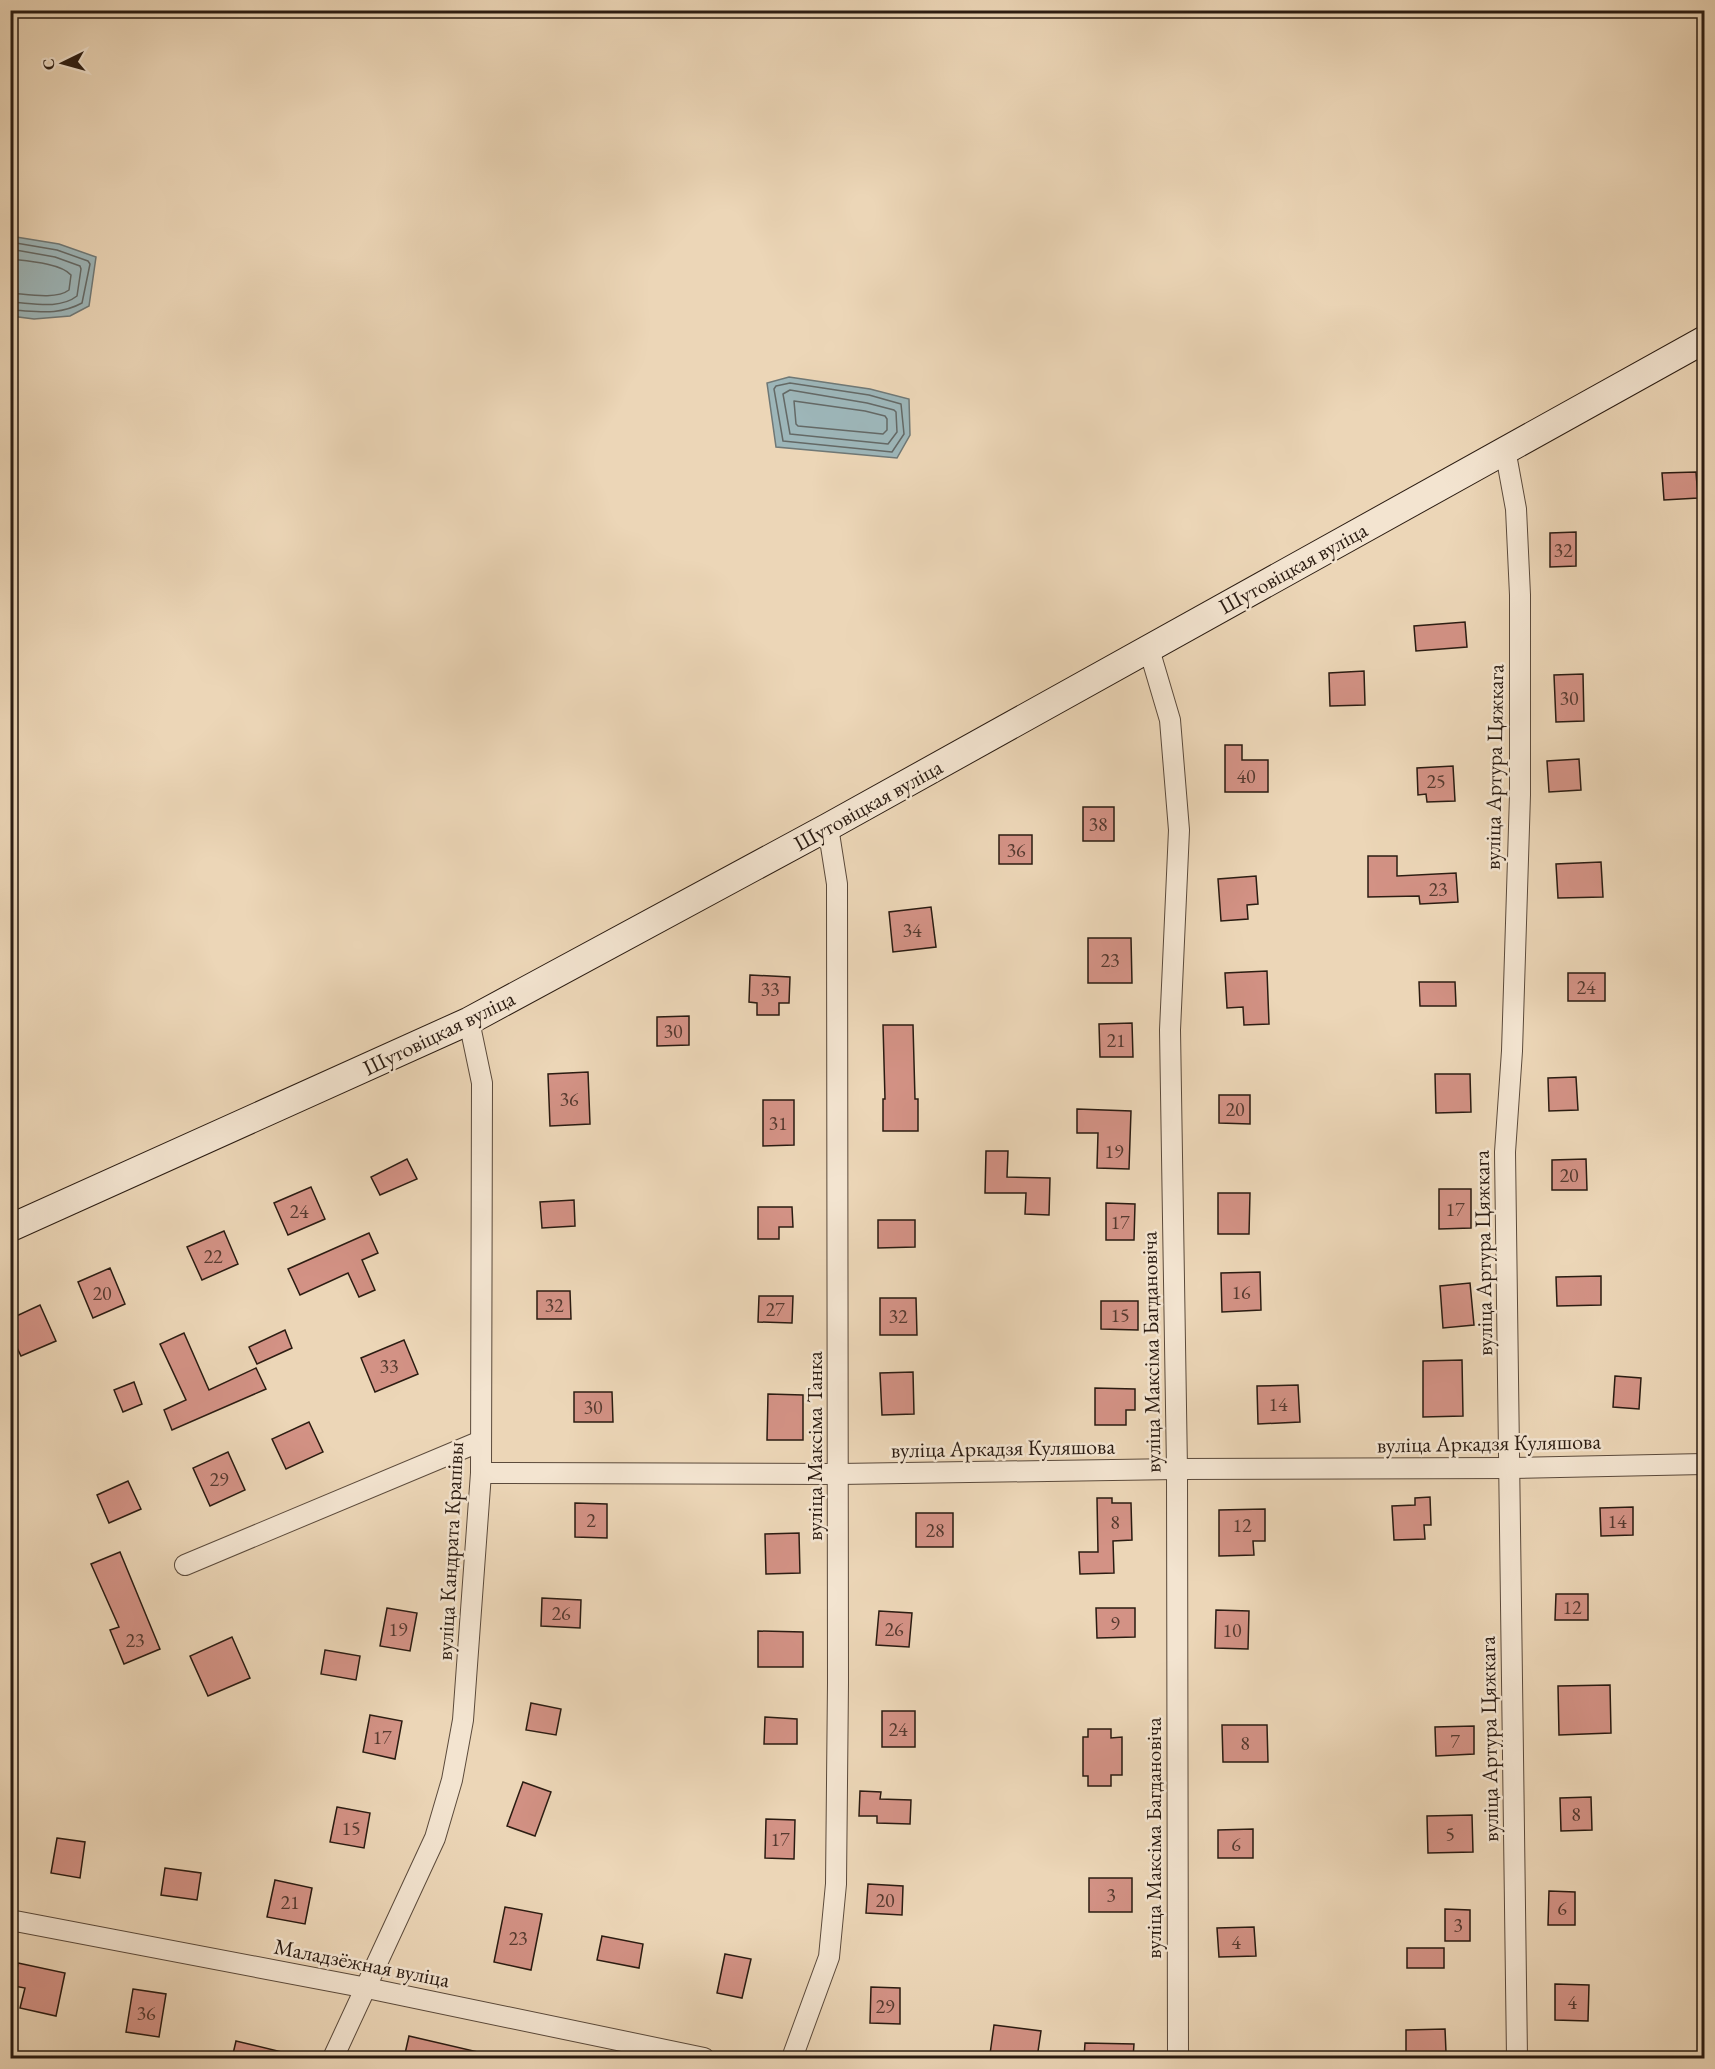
<svg xmlns="http://www.w3.org/2000/svg" width="1715" height="2069" viewBox="0 0 1715 2069" font-family="'EB Garamond',serif">
<style>
.water{fill:#9db6b9;stroke:#6f7876;stroke-width:1.5}
.lines{fill:none;stroke-linecap:round;stroke-linejoin:round}
.shore{stroke:#646966;stroke-width:1.5}
.building{fill:#d39285;stroke:#2b1c12;stroke-width:1.5}
.street-casing{stroke:#5b4a3b;stroke-width:22}
.secondary-casing{stroke:#2b1c12;stroke-width:29}
.street{stroke:#f3e4d0;stroke-width:20}
.secondary{stroke:#f3e4d0;stroke-width:27}
.labels{text-anchor:middle;dominant-baseline:central;stroke-width:5;stroke-linejoin:round;paint-order:stroke}
.number-label{font-size:20px;fill:#553a2f}
.street-label{font-size:22px;fill:#2b1c12;stroke:#f3e4d0}
</style>
<rect width="100%" height="100%" fill="#ecd6b7"/>
<filter id="stains"><feTurbulence type="fractalNoise" baseFrequency=".00333" numOctaves="4"/><feColorMatrix values="0 0 0 0 .2 0 0 0 0 .09 0 0 0 0 .02 0 0 0 .5 -.17"/></filter>
<radialGradient id="worn" r=".72"><stop offset=".6" stop-color="#630" stop-opacity="0"/><stop offset="1" stop-color="#630" stop-opacity=".3"/></radialGradient>
<g class="water">
<path d="M 10,236 L 59,244 L 96,257 L 89,306 L 70,316 L 34,319 L 11,316 Z"/>
<path d="M 789,377 L 870,389 L 909,399 L 910,435 L 897,458 L 776,447 L 767,383 Z"/>
</g>
<g class="lines">
<g class="shore">
<path d="M 10,242 L 57,250 L 88,261 L 90,264 L 82,303 C 58,316 37,311 10,310"/>
<path d="M 10,249 L 55,257 L 80,266 L 81,269 L 77,296 C 59,310 32,303 10,302"/>
<path d="M 10,259 C 27,261 61,263 71,275 L 69,290 C 56,300 26,294 10,293"/>
<path d="M 790,383 L 869,395 L 901,404 L 904,434 L 892,452 L 783,441 L 774,389 L 776,386 Z"/>
<path d="M 790,390 L 867,403 L 894,410 L 896,412 L 897,432 L 888,444 L 790,434 L 783,394 Z"/>
<path d="M 794,401 L 865,411 L 885,416 L 887,419 L 887,430 L 883,434 L 798,426 L 796,424 Z"/>
</g>
</g>
<g class="building">
<path d="M 1696,472 L 1698,498 L 1664,500 L 1662,473 Z"/>
<path d="M 1576,532 L 1576,566 L 1550,567 L 1550,533 Z"/>
<path d="M 1465,622 L 1467,647 L 1416,651 L 1414,626 Z"/>
<path d="M 1364,671 L 1365,705 L 1330,706 L 1329,673 Z"/>
<path d="M 1583,674 L 1584,721 L 1556,722 L 1554,675 Z"/>
<path d="M 1225,745 L 1242,745 L 1242,760 L 1268,760 L 1268,792 L 1225,792 Z"/>
<path d="M 1579,759 L 1581,790 L 1549,792 L 1547,761 Z"/>
<path d="M 1453,766 L 1455,801 L 1427,802 L 1426,794 L 1418,795 L 1417,768 Z"/>
<rect x="1083" y="807" width="31" height="34"/>
<rect x="999" y="835" width="33" height="29"/>
<path d="M 1368,856 L 1397,856 L 1397,876 L 1456,873 L 1458,902 L 1420,904 L 1419,896 L 1368,897 Z"/>
<path d="M 1601,862 L 1603,897 L 1558,898 L 1556,864 Z"/>
<path d="M 1256,876 L 1258,904 L 1247,905 L 1248,919 L 1221,921 L 1218,879 Z"/>
<path d="M 931,907 L 936,947 L 893,952 L 889,912 Z"/>
<path d="M 1088,938 L 1131,938 L 1132,983 L 1088,983 Z"/>
<path d="M 1267,971 L 1269,1024 L 1244,1025 L 1243,1007 L 1227,1008 L 1225,973 Z"/>
<rect x="1568" y="973" width="37" height="28"/>
<path d="M 750,975 L 790,977 L 789,1003 L 779,1003 L 779,1015 L 757,1015 L 757,1003 L 749,1002 Z"/>
<path d="M 1419,982 L 1455,982 L 1456,1006 L 1420,1006 Z"/>
<path d="M 689,1016 L 689,1045 L 657,1046 L 657,1017 Z"/>
<path d="M 1132,1023 L 1133,1057 L 1100,1057 L 1099,1024 Z"/>
<path d="M 883,1025 L 913,1025 L 915,1099 L 918,1099 L 918,1131 L 883,1131 L 883,1099 L 885,1099 Z"/>
<path d="M 588,1072 L 590,1124 L 550,1126 L 548,1074 Z"/>
<path d="M 1435,1074 L 1470,1074 L 1471,1112 L 1436,1113 Z"/>
<path d="M 1576,1077 L 1578,1110 L 1549,1111 L 1548,1078 Z"/>
<path d="M 1219,1095 L 1250,1095 L 1250,1124 L 1219,1123 Z"/>
<path d="M 763,1100 L 794,1100 L 794,1145 L 763,1146 Z"/>
<path d="M 1077,1109 L 1131,1111 L 1129,1169 L 1097,1168 L 1098,1133 L 1077,1133 Z"/>
<path d="M 986,1151 L 1008,1151 L 1007,1177 L 1050,1178 L 1049,1215 L 1025,1214 L 1026,1193 L 985,1193 Z"/>
<path d="M 407,1159 L 417,1179 L 380,1195 L 371,1177 Z"/>
<path d="M 1586,1159 L 1587,1190 L 1552,1190 L 1552,1160 Z"/>
<path d="M 311,1187 L 325,1219 L 288,1235 L 274,1203 Z"/>
<path d="M 1439,1189 L 1471,1189 L 1471,1228 L 1439,1229 Z"/>
<path d="M 1218,1193 L 1250,1193 L 1249,1234 L 1218,1234 Z"/>
<path d="M 574,1200 L 575,1226 L 542,1228 L 540,1202 Z"/>
<path d="M 1106,1203 L 1135,1204 L 1134,1240 L 1106,1240 Z"/>
<path d="M 758,1207 L 792,1207 L 793,1227 L 779,1227 L 779,1239 L 758,1239 Z"/>
<path d="M 878,1220 L 915,1220 L 915,1247 L 878,1248 Z"/>
<path d="M 224,1231 L 238,1264 L 202,1280 L 187,1247 Z"/>
<path d="M 369,1233 L 378,1253 L 362,1260 L 375,1290 L 359,1297 L 348,1273 L 300,1295 L 288,1269 Z"/>
<path d="M 110,1268 L 125,1304 L 93,1318 L 78,1282 Z"/>
<path d="M 1260,1272 L 1261,1310 L 1222,1312 L 1221,1273 Z"/>
<path d="M 1601,1276 L 1601,1305 L 1557,1306 L 1556,1277 Z"/>
<path d="M 1470,1283 L 1474,1325 L 1443,1328 L 1440,1286 Z"/>
<path d="M 537,1291 L 570,1291 L 571,1319 L 537,1319 Z"/>
<path d="M 759,1296 L 793,1296 L 792,1323 L 758,1322 Z"/>
<path d="M 880,1298 L 916,1298 L 917,1335 L 880,1335 Z"/>
<path d="M 1101,1301 L 1138,1301 L 1138,1330 L 1101,1329 Z"/>
<path d="M 40,1305 L 56,1341 L 21,1356 L 10,1333 L 10,1319 Z"/>
<path d="M 285,1330 L 292,1348 L 257,1364 L 249,1347 Z"/>
<path d="M 184,1333 L 209,1390 L 256,1368 L 266,1389 L 172,1430 L 164,1410 L 186,1400 L 160,1344 Z"/>
<path d="M 404,1340 L 418,1374 L 375,1392 L 361,1358 Z"/>
<path d="M 1462,1360 L 1463,1416 L 1423,1417 L 1423,1361 Z"/>
<path d="M 913,1372 L 914,1414 L 882,1415 L 880,1373 Z"/>
<path d="M 1615,1376 L 1641,1378 L 1639,1409 L 1613,1407 Z"/>
<path d="M 134,1382 L 142,1404 L 123,1412 L 114,1390 Z"/>
<path d="M 1298,1385 L 1300,1422 L 1258,1424 L 1257,1386 Z"/>
<path d="M 1095,1388 L 1135,1389 L 1135,1410 L 1126,1410 L 1126,1425 L 1095,1425 Z"/>
<path d="M 574,1392 L 612,1392 L 613,1422 L 574,1422 Z"/>
<path d="M 768,1394 L 803,1395 L 803,1440 L 767,1440 Z"/>
<path d="M 309,1422 L 323,1452 L 286,1469 L 272,1439 Z"/>
<path d="M 228,1452 L 245,1490 L 210,1506 L 193,1468 Z"/>
<path d="M 128,1481 L 141,1509 L 109,1523 L 97,1495 Z"/>
<path d="M 1430,1497 L 1431,1525 L 1424,1525 L 1425,1539 L 1394,1540 L 1392,1506 L 1415,1505 L 1415,1498 Z"/>
<path d="M 1097,1498 L 1112,1498 L 1112,1503 L 1131,1503 L 1132,1540 L 1113,1541 L 1114,1573 L 1080,1574 L 1079,1552 L 1098,1552 Z"/>
<path d="M 575,1503 L 607,1504 L 607,1538 L 575,1537 Z"/>
<path d="M 1633,1507 L 1633,1535 L 1601,1536 L 1600,1508 Z"/>
<path d="M 1265,1509 L 1265,1541 L 1253,1541 L 1254,1555 L 1219,1556 L 1219,1510 Z"/>
<rect x="916" y="1513" width="37" height="34"/>
<path d="M 799,1533 L 800,1573 L 766,1574 L 765,1534 Z"/>
<path d="M 120,1552 L 160,1649 L 124,1664 L 110,1630 L 119,1627 L 91,1564 Z"/>
<path d="M 1556,1594 L 1588,1594 L 1588,1620 L 1555,1620 Z"/>
<path d="M 542,1598 L 581,1600 L 580,1628 L 541,1626 Z"/>
<path d="M 387,1608 L 417,1613 L 410,1651 L 380,1646 Z"/>
<path d="M 1096,1608 L 1135,1608 L 1135,1637 L 1097,1638 Z"/>
<path d="M 1216,1610 L 1249,1611 L 1248,1649 L 1215,1648 Z"/>
<path d="M 879,1611 L 912,1613 L 909,1647 L 876,1645 Z"/>
<path d="M 758,1631 L 803,1632 L 803,1667 L 758,1667 Z"/>
<path d="M 232,1637 L 250,1678 L 208,1696 L 190,1656 Z"/>
<path d="M 325,1650 L 360,1656 L 356,1680 L 321,1674 Z"/>
<path d="M 1610,1685 L 1611,1733 L 1559,1735 L 1558,1686 Z"/>
<path d="M 531,1703 L 561,1709 L 556,1735 L 526,1730 Z"/>
<rect x="882" y="1711" width="33" height="36"/>
<path d="M 370,1715 L 402,1721 L 395,1759 L 363,1752 Z"/>
<path d="M 765,1717 L 797,1719 L 797,1744 L 764,1744 Z"/>
<path d="M 1222,1725 L 1267,1725 L 1268,1762 L 1223,1762 Z"/>
<path d="M 1474,1726 L 1474,1754 L 1436,1756 L 1435,1727 Z"/>
<path d="M 1088,1729 L 1111,1729 L 1111,1738 L 1122,1737 L 1122,1775 L 1111,1775 L 1111,1786 L 1088,1786 L 1088,1776 L 1083,1776 L 1083,1737 L 1088,1737 Z"/>
<path d="M 523,1782 L 551,1792 L 535,1836 L 507,1826 Z"/>
<path d="M 860,1791 L 881,1792 L 880,1799 L 911,1800 L 910,1824 L 877,1823 L 877,1816 L 859,1816 Z"/>
<path d="M 1591,1797 L 1592,1830 L 1561,1831 L 1560,1798 Z"/>
<path d="M 337,1807 L 370,1813 L 364,1848 L 330,1842 Z"/>
<path d="M 1472,1815 L 1473,1852 L 1428,1853 L 1427,1816 Z"/>
<path d="M 766,1819 L 795,1820 L 794,1859 L 765,1858 Z"/>
<path d="M 1253,1829 L 1253,1858 L 1218,1858 L 1218,1830 Z"/>
<path d="M 57,1838 L 85,1842 L 80,1878 L 51,1873 Z"/>
<path d="M 165,1868 L 201,1873 L 197,1900 L 161,1895 Z"/>
<rect x="1089" y="1878" width="43" height="34"/>
<path d="M 275,1880 L 312,1888 L 305,1924 L 267,1917 Z"/>
<path d="M 868,1884 L 903,1886 L 902,1915 L 866,1913 Z"/>
<path d="M 1549,1891 L 1575,1892 L 1575,1925 L 1548,1925 Z"/>
<path d="M 505,1907 L 542,1914 L 531,1970 L 494,1962 Z"/>
<path d="M 1445,1909 L 1470,1910 L 1470,1941 L 1445,1941 Z"/>
<path d="M 1254,1927 L 1256,1956 L 1219,1957 L 1217,1928 Z"/>
<path d="M 602,1936 L 643,1944 L 639,1968 L 597,1960 Z"/>
<rect x="1407" y="1948" width="37" height="20"/>
<path d="M 725,1954 L 751,1959 L 742,1998 L 717,1993 Z"/>
<path d="M 18,1963 L 65,1973 L 56,2016 L 20,2008 L 25,1988 L 14,1986 Z"/>
<path d="M 1555,1984 L 1589,1985 L 1588,2021 L 1555,2020 Z"/>
<path d="M 871,1987 L 900,1988 L 900,2024 L 870,2023 Z"/>
<path d="M 133,1989 L 166,1994 L 159,2037 L 126,2032 Z"/>
<path d="M 994,2025 L 1041,2031 L 1037,2058 L 1019,2058 L 990,2054 Z"/>
<path d="M 1445,2029 L 1446,2052 L 1406,2052 L 1406,2030 Z"/>
<path d="M 409,2036 L 478,2052 L 477,2058 L 404,2058 Z"/>
<path d="M 236,2041 L 282,2052 L 281,2058 L 232,2058 Z"/>
<path d="M 1085,2043 L 1134,2044 L 1133,2058 L 1084,2058 Z"/>
</g>
<g class="lines">
<g class="street-casing">
<g id="street">
<path d="M 1505,449 L 1516,509 L 1520,595 L 1520,795 L 1512,1051 L 1505,1152 L 1517,2058"/>
<path d="M 1149,649 L 1170,720 L 1179,830 L 1170,1030 L 1177,1469 L 1178,2058"/>
<path d="M 481,1473 L 839,1474 L 1177,1469 L 1510,1468 L 1704,1464"/>
<path d="M 185,1565 L 481,1441"/>
<path d="M 10,1920 L 367,1988 L 704,2058"/>
<path d="M 333,2058 L 435,1838 L 452,1780 L 463,1720 L 481,1473 L 482,1083 L 469,1021"/>
<path d="M 792,2058 L 829,1957 L 836,1884 L 838,1682 L 837,884 L 828,827"/>
</g>
</g>
<g class="secondary-casing">
<path id="secondary" d="M 10,1228 L 469,1021 L 828,827 L 1704,340"/>
</g>
<use href="#street" class="street"/>
<use href="#secondary" class="secondary"/>
</g>
<g class="labels">
<g class="number-label">
<text x="1563" y="550">32</text>
<text x="1569" y="698">30</text>
<text x="1246" y="776">40</text>
<text x="1436" y="781">25</text>
<text x="1098" y="824">38</text>
<text x="1016" y="850">36</text>
<text x="1438" y="889">23</text>
<text x="912" y="930">34</text>
<text x="1110" y="960">23</text>
<text x="1586" y="987">24</text>
<text x="770" y="989">33</text>
<text x="673" y="1031">30</text>
<text x="1116" y="1040">21</text>
<text x="569" y="1099">36</text>
<text x="1235" y="1109">20</text>
<text x="778" y="1123">31</text>
<text x="1114" y="1151">19</text>
<text x="1569" y="1175">20</text>
<text x="1455" y="1209">17</text>
<text x="299" y="1211">24</text>
<text x="1120" y="1222">17</text>
<text x="213" y="1256">22</text>
<text x="1241" y="1292">16</text>
<text x="102" y="1293">20</text>
<text x="554" y="1305">32</text>
<text x="775" y="1309">27</text>
<text x="1120" y="1315">15</text>
<text x="898" y="1316">32</text>
<text x="389" y="1366">33</text>
<text x="1278" y="1404">14</text>
<text x="593" y="1407">30</text>
<text x="219" y="1479">29</text>
<text x="591" y="1520">2</text>
<text x="1617" y="1521">14</text>
<text x="1115" y="1522">8</text>
<text x="1242" y="1525">12</text>
<text x="935" y="1530">28</text>
<text x="1572" y="1607">12</text>
<text x="561" y="1613">26</text>
<text x="1115" y="1623">9</text>
<text x="398" y="1629">19</text>
<text x="894" y="1629">26</text>
<text x="1232" y="1630">10</text>
<text x="135" y="1640">23</text>
<text x="898" y="1729">24</text>
<text x="382" y="1737">17</text>
<text x="1455" y="1741">7</text>
<text x="1245" y="1743">8</text>
<text x="1576" y="1814">8</text>
<text x="351" y="1828">15</text>
<text x="1450" y="1834">5</text>
<text x="780" y="1839">17</text>
<text x="1236" y="1844">6</text>
<text x="1111" y="1895">3</text>
<text x="885" y="1900">20</text>
<text x="290" y="1902">21</text>
<text x="1562" y="1908">6</text>
<text x="1458" y="1925">3</text>
<text x="518" y="1938">23</text>
<text x="1236" y="1942">4</text>
<text x="1572" y="2002">4</text>
<text x="885" y="2006">29</text>
<text x="146" y="2013">36</text>
</g>
<g class="street-label">
<text transform="translate(1293 568) rotate(-29)">Шутовіцкая вуліца</text>
<text transform="translate(1494 767) rotate(-89)">вуліца Артура Цяжкага</text>
<text transform="translate(868 805) rotate(-29)">Шутовіцкая вуліца</text>
<text transform="translate(439 1033) rotate(-26)">Шутовіцкая вуліца</text>
<text transform="translate(1483 1253) rotate(-91)">вуліца Артура Цяжкага</text>
<text transform="translate(1151 1352) rotate(-91)">вуліца Максіма Багдановіча</text>
<text transform="translate(1489 1443) rotate(-1)">вуліца Аркадзя Куляшова</text>
<text transform="translate(814 1446) rotate(-90)">вуліца Максіма Танка</text>
<text transform="translate(1003 1448) rotate(-1)">вуліца Аркадзя Куляшова</text>
<text transform="translate(450 1551) rotate(-87)">вуліца Кандрата Крапівы</text>
<text transform="translate(1489 1739) rotate(-91)">вуліца Артура Цяжкага</text>
<text transform="translate(1153 1838) rotate(-90)">вуліца Максіма Багдановіча</text>
<text transform="translate(362 1963) rotate(11)">Маладзёжная вуліца</text>
</g>
</g>
<rect width="1715" height="2069" fill="none" stroke="#ecd6b7" stroke-width="36"/>
<rect x="12" y="12" width="1691" height="2045" fill="none" stroke="#2b1c12" stroke-width="3"/>
<rect x="18" y="18" width="1679" height="2033" fill="none" stroke="#2b1c12" stroke-width="1.5"/>
<g transform="translate(63 63) rotate(265)" stroke="#f3e4d0" stroke-width="4.5" paint-order="stroke">
<path d="M0-4.5L10 22L0 15L-10 22Z" fill="#2b1c12"/>
<text y="-9" font-size="16" font-weight="bold" text-anchor="middle" fill="#2b1c12">С</text>
</g>
<rect width="100%" height="100%" filter="url(#stains)"/>
<rect width="100%" height="100%" fill="url(#worn)"/>
</svg>
